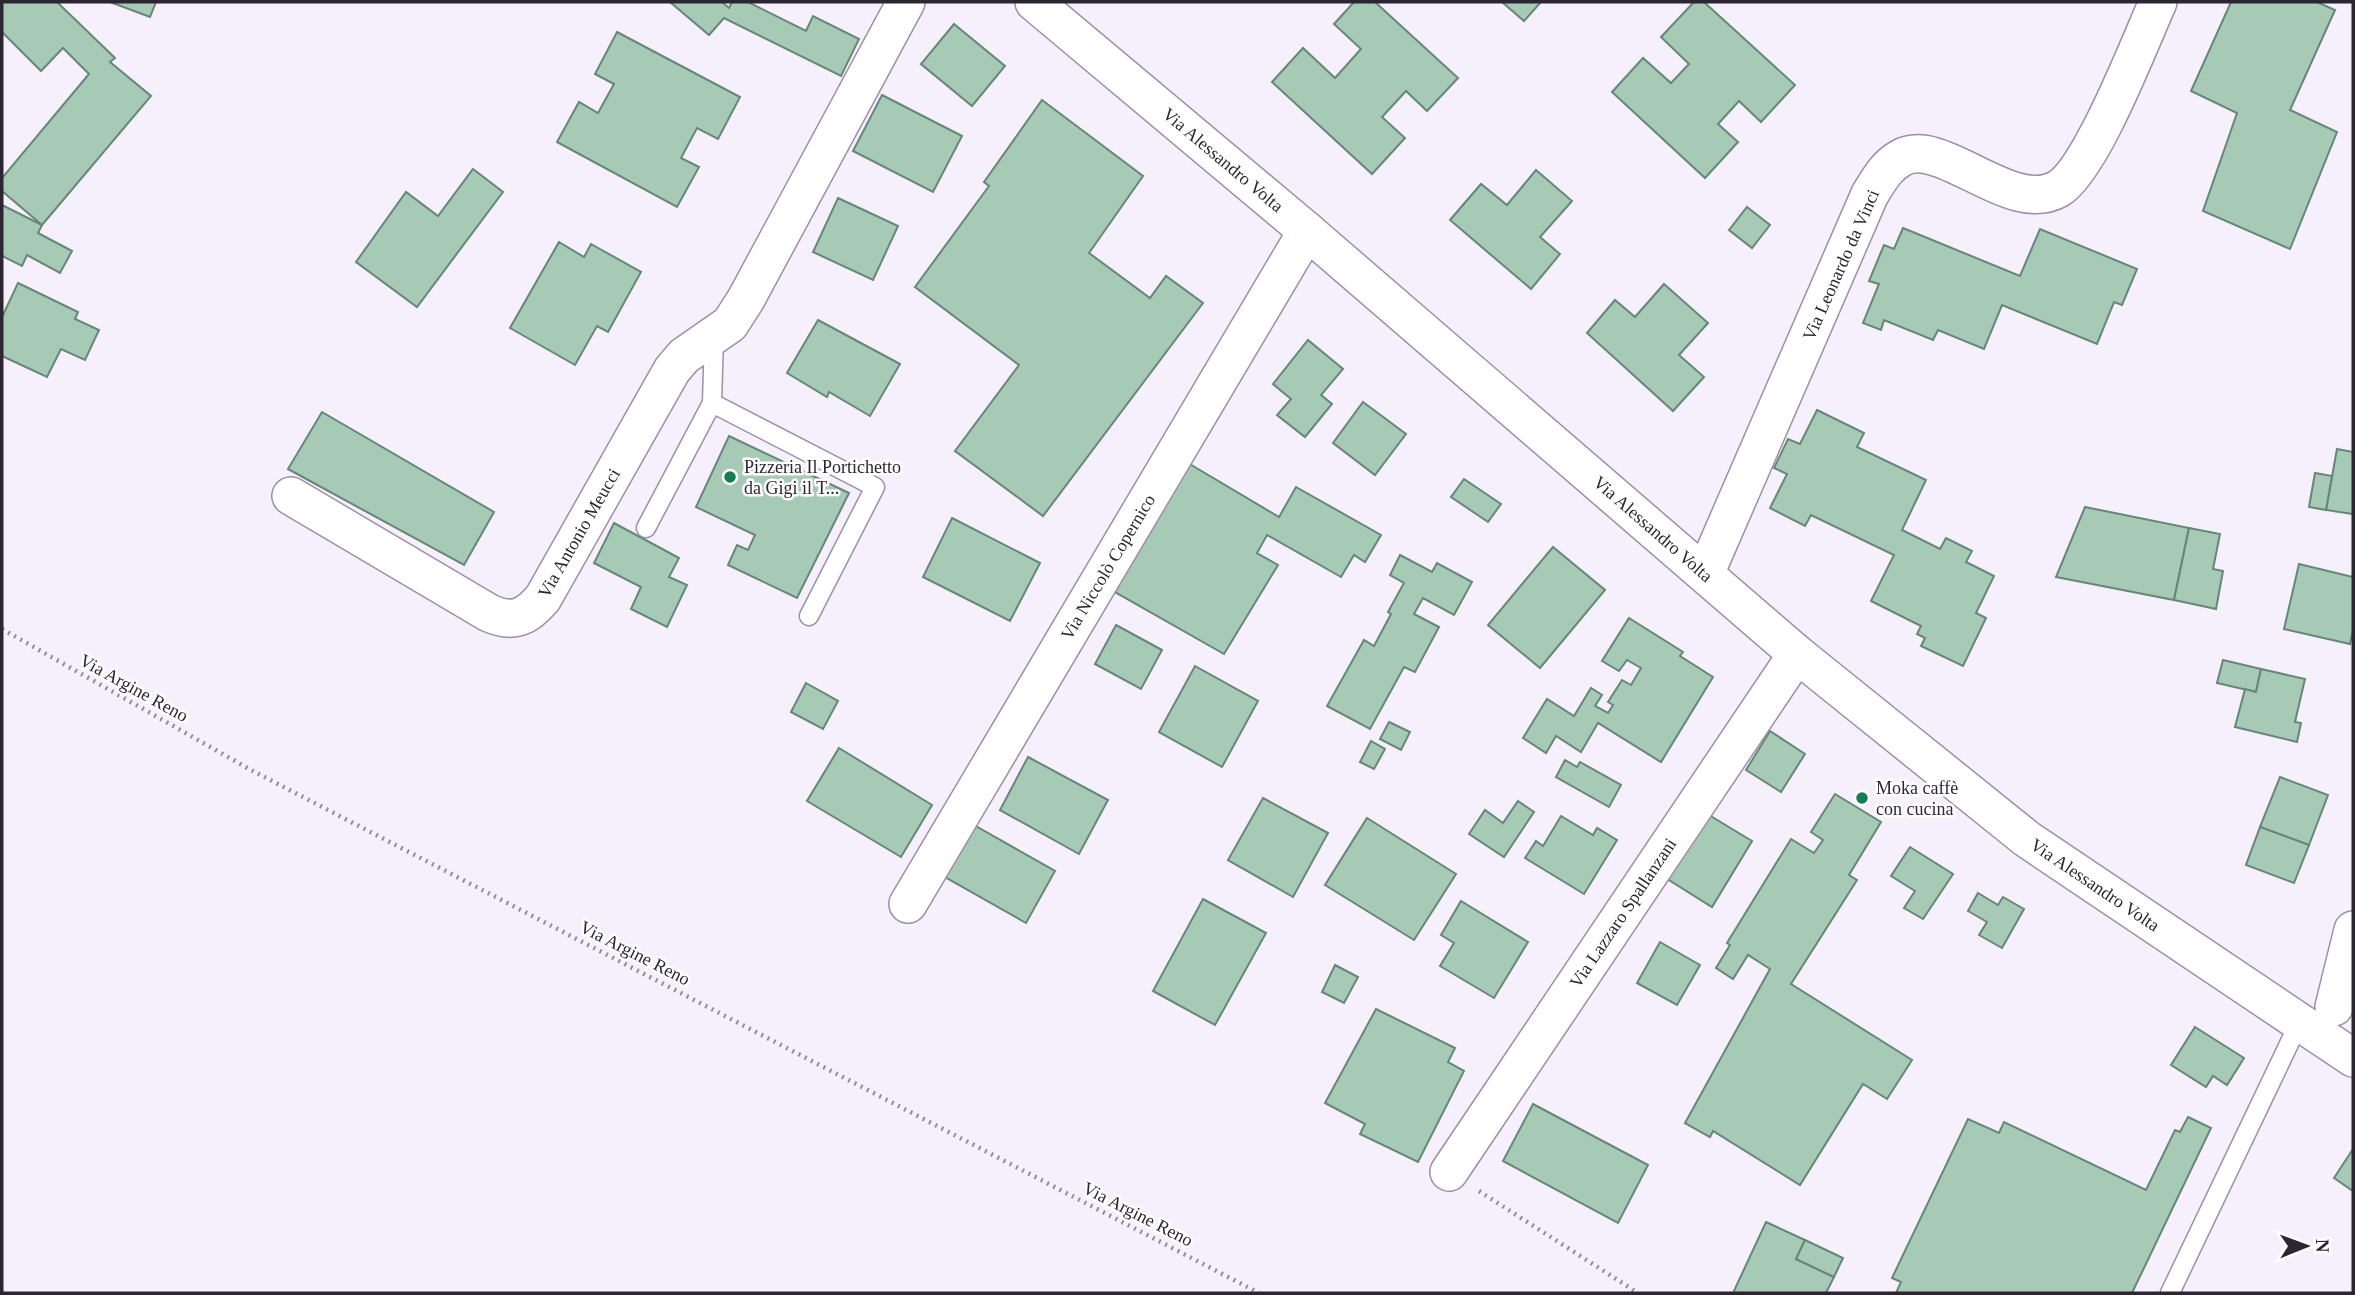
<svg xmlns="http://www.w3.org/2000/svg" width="2355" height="1295" viewBox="0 0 2355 1295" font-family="'Times New Roman',serif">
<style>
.building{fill:#a7cab7;stroke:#678776;stroke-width:2}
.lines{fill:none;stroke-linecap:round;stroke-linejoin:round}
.lane-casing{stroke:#9e8eaa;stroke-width:21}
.street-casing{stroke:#9e8eaa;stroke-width:40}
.path{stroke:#938c99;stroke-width:4.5;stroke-dasharray:2 5;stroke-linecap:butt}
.lane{stroke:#fff;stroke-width:18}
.street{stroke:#fff;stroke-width:37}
.poi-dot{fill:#157c55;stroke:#fff;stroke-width:2.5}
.labels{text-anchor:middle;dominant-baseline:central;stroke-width:5;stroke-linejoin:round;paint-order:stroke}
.street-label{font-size:18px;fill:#2d2632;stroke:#fff}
.poi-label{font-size:18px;fill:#2d2632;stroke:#fff;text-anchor:start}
</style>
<rect width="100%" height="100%" fill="#f6effc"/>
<g class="building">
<path d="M 2,2 L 57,2 L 115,58 L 110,62 L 151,96 L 42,225 L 2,191 L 2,178 L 89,74 L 63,48 L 41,71 L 2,32 Z"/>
<path d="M 110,2 L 156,2 L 150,17 Z"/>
<path d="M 670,2 L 722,2 L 729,8 L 732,2 L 748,2 L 806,31 L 813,16 L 859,39 L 841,76 L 724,18 L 709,35 Z"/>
<path d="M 1354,2 L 1375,2 L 1458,78 L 1427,111 L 1406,91 L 1382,117 L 1405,138 L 1372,174 L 1272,82 L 1303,48 L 1335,78 L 1361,49 L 1334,24 Z"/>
<path d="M 1502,2 L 1541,2 L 1524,21 Z"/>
<path d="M 1694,2 L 1704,2 L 1795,85 L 1761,122 L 1739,101 L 1718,124 L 1738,142 L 1705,178 L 1612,92 L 1643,58 L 1671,83 L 1689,64 L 1661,37 Z"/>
<path d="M 2231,2 L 2317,2 L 2335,10 L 2290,110 L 2337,132 L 2290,249 L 2203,211 L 2237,113 L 2191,91 Z"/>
<path d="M 954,24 L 1005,66 L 972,106 L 921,64 Z"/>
<path d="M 617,32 L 740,97 L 718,139 L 697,128 L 681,158 L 699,167 L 677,207 L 557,142 L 579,102 L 598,113 L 614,84 L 595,74 Z"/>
<path d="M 882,95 L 962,136 L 933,192 L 853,151 Z"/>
<path d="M 1042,100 L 1143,176 L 1089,253 L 1150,298 L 1166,276 L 1203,303 L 1043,516 L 955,451 L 1019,365 L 915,287 L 989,186 L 984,182 Z"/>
<path d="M 473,169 L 503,192 L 417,307 L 356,262 L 406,192 L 438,216 Z"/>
<path d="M 1536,170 L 1572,201 L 1540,237 L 1560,254 L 1531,289 L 1450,220 L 1481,184 L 1507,205 Z"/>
<path d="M 838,198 L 898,226 L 873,280 L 813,252 Z"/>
<path d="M 2,205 L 42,225 L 38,233 L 72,251 L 60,273 L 27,255 L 22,266 L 2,256 Z"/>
<path d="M 1747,207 L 1770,225 L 1752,248 L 1729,230 Z"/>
<path d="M 1903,228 L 2020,276 L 2040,229 L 2137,269 L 2122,305 L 2114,302 L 2097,344 L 2002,305 L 1984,349 L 1938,330 L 1933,340 L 1884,320 L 1881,330 L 1863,323 L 1879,284 L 1869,281 L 1884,245 L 1894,249 Z"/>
<path d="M 559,242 L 584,257 L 591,244 L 641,272 L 608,332 L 597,326 L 575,365 L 510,328 Z"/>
<path d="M 18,283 L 78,312 L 75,319 L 99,330 L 85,360 L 61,349 L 47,377 L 2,356 L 2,317 Z"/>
<path d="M 1664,284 L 1708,323 L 1679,355 L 1704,377 L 1673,411 L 1587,333 L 1615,300 L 1635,317 Z"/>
<path d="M 818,320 L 900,364 L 870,416 L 829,392 L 827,397 L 787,373 Z"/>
<path d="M 1308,340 L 1343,369 L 1321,395 L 1332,404 L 1305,437 L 1277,415 L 1291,399 L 1273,384 Z"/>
<path d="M 1363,402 L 1406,434 L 1375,475 L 1333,443 Z"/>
<path d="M 1817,410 L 1864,433 L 1857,447 L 1926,480 L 1902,530 L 1940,549 L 1946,538 L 1972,551 L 1966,562 L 1994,576 L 1976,613 L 1986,618 L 1963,666 L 1921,646 L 1925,638 L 1917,634 L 1921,626 L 1871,601 L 1894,555 L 1811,515 L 1805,526 L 1770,508 L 1787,474 L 1774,468 L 1788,439 L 1800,444 Z"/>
<path d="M 322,412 L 494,512 L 464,565 L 288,469 Z"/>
<path d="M 729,436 L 849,493 L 797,598 L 728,565 L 737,545 L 748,550 L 755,535 L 696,507 Z"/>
<path d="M 2337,449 L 2353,452 L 2353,514 L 2326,510 Z"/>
<path d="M 1188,463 L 1279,517 L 1296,487 L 1381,535 L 1365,562 L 1354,555 L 1341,577 L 1267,535 L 1257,553 L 1278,565 L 1224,654 L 1115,592 Z"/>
<path d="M 2315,473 L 2332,476 L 2326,510 L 2309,507 Z"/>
<path d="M 1464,479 L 1501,504 L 1488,522 L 1451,497 Z"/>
<path d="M 2085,507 L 2189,528 L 2174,600 L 2056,577 Z"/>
<path d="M 952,518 L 1040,563 L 1010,621 L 923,577 Z"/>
<path d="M 614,523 L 679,558 L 669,577 L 687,585 L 667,627 L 631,609 L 641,587 L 594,563 Z"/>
<path d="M 2189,528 L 2220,534 L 2213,569 L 2223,571 L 2216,609 L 2174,600 Z"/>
<path d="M 1553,547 L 1605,590 L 1540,668 L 1488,625 Z"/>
<path d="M 1400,555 L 1432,572 L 1437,563 L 1472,582 L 1454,615 L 1423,598 L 1414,614 L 1439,627 L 1415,672 L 1404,667 L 1370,729 L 1327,706 L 1364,640 L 1374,646 L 1391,614 L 1388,612 L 1404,583 L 1390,575 Z"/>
<path d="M 2299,564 L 2353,577 L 2353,630 L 2350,644 L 2284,629 Z"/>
<path d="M 1629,618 L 1683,652 L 1680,656 L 1713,677 L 1661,762 L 1598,723 L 1581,752 L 1556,736 L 1546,753 L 1523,738 L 1547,699 L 1574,716 L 1591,688 L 1602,695 L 1595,706 L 1608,713 L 1613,705 L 1608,702 L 1622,680 L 1631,685 L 1641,668 L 1627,660 L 1619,671 L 1602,661 Z"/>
<path d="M 1116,625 L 1162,650 L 1141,689 L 1095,664 Z"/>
<path d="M 2223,660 L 2261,669 L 2256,692 L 2217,683 Z"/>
<path d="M 1195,666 L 1258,701 L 1222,767 L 1159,732 Z"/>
<path d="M 2261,669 L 2305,679 L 2295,722 L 2301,723 L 2297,742 L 2235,727 L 2245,689 L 2256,692 Z"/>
<path d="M 806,683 L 838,701 L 823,729 L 791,712 Z"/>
<path d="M 1389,722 L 1410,732 L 1401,750 L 1380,739 Z"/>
<path d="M 1770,731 L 1805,754 L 1781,792 L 1746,770 Z"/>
<path d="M 1371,741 L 1385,749 L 1374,769 L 1360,762 Z"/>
<path d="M 839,748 L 932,805 L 901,857 L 807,801 Z"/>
<path d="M 1028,757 L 1108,800 L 1079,854 L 1000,810 Z"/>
<path d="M 1565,760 L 1577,767 L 1580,762 L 1621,785 L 1609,807 L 1556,777 Z"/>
<path d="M 2280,777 L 2328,795 L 2309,845 L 2260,827 Z"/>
<path d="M 1835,794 L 1881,822 L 1849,875 L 1857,880 L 1791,984 L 1912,1060 L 1887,1099 L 1863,1084 L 1800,1185 L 1713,1131 L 1710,1137 L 1685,1123 L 1770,969 L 1748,955 L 1733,979 L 1716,968 L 1730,945 L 1727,943 L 1791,839 L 1814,853 L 1823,840 L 1811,832 Z"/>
<path d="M 1263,798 L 1328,833 L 1293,897 L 1228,860 Z"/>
<path d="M 1518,801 L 1534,812 L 1504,857 L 1469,834 L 1485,810 L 1503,823 Z"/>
<path d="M 1704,812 L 1752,841 L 1712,907 L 1664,877 Z"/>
<path d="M 1561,816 L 1593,835 L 1597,828 L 1617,840 L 1584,894 L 1525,858 L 1536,841 L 1543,846 Z"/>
<path d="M 1367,818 L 1456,874 L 1414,940 L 1325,885 Z"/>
<path d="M 974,825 L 1055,871 L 1026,923 L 945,877 Z"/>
<path d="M 2260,827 L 2309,845 L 2294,883 L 2246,865 Z"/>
<path d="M 1910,847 L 1953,874 L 1923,919 L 1904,908 L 1915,891 L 1891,876 Z"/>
<path d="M 1978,893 L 1998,905 L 2003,897 L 2024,909 L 2002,948 L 1979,935 L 1987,922 L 1968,911 Z"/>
<path d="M 1203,899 L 1266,933 L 1215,1025 L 1153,991 Z"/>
<path d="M 1461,901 L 1528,942 L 1494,998 L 1440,966 L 1454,943 L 1441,935 Z"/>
<path d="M 1660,942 L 1700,965 L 1677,1005 L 1637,983 Z"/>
<path d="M 1335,965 L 1358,977 L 1344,1003 L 1322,992 Z"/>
<path d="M 1376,1009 L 1455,1048 L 1448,1062 L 1464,1071 L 1418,1162 L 1360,1134 L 1365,1124 L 1325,1103 Z"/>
<path d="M 2195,1027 L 2244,1058 L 2227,1085 L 2213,1076 L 2206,1087 L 2171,1065 Z"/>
<path d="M 1533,1104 L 1648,1165 L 1618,1223 L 1503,1161 Z"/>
<path d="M 2188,1117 L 2211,1128 L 2132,1293 L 1896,1293 L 1901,1282 L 1892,1278 L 1968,1119 L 1999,1133 L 2004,1122 L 2146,1190 L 2175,1130 L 2180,1132 Z"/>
<path d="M 2353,1149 L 2353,1191 L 2334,1178 Z"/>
<path d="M 1766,1222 L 1805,1240 L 1796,1259 L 1834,1277 L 1826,1293 L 1733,1293 Z"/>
<path d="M 1805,1240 L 1843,1258 L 1834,1277 L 1796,1259 Z"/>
</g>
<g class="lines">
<g class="lane-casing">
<g id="lane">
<path d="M 712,403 L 875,487 L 809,616"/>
<path d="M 646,528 L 712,403 L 714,336"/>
<path d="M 2170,1293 L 2299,1023"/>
</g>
</g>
<g class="street-casing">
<g id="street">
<path d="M 1034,2 L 1307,231 L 1797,654 L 2027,839 L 2353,1058"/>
<path d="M 291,496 L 489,613 C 514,624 527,617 543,598 L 672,370 L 684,356 L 730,324 L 746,299 L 906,2"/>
<path d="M 1705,574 L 1870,194 C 1879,180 1886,166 1901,158 C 1941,135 2010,216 2058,189 C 2091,170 2140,42 2158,2"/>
<path d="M 908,904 L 1307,231"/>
<path d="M 2334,1007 L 2353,930"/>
<path d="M 1449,1172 L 1797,654"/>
</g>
</g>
<g class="path">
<path d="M 2,629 L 251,770 L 1259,1293"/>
<path d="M 1479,1191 L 1638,1293"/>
</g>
<use href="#lane" class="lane"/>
<use href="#street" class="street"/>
</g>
<g class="poi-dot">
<circle cx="730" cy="477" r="7"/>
<circle cx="1862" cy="798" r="7"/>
</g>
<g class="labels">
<g class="street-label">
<text transform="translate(1223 160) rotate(40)">Via Alessandro Volta</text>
<text transform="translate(1841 265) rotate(-66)">Via Leonardo da Vinci</text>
<text transform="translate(1653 529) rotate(41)">Via Alessandro Volta</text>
<text transform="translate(579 533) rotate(-60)">Via Antonio Meucci</text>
<text transform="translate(1108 567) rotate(-59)">Via Niccolò Copernico</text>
<text transform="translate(134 688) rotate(29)">Via Argine Reno</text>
<text transform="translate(2095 885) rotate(34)">Via Alessandro Volta</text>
<text transform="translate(1623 913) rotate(-56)">Via Lazzaro Spallanzani</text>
<text transform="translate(635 953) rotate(27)">Via Argine Reno</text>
<text transform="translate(1138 1214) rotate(27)">Via Argine Reno</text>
</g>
<g class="poi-label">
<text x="744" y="467">Pizzeria Il Portichetto<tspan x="744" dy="21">da Gigi il T...</tspan></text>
<text x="1876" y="788">Moka caffè<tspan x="1876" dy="21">con cucina</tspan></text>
</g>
</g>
<rect width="2355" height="1295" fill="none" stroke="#2d2632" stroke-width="7"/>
<g transform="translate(2306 1246) rotate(89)" stroke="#ffffff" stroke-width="5" paint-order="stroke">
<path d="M0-5L12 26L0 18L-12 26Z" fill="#2d2632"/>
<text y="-10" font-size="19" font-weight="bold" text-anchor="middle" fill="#2d2632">N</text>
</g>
</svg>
